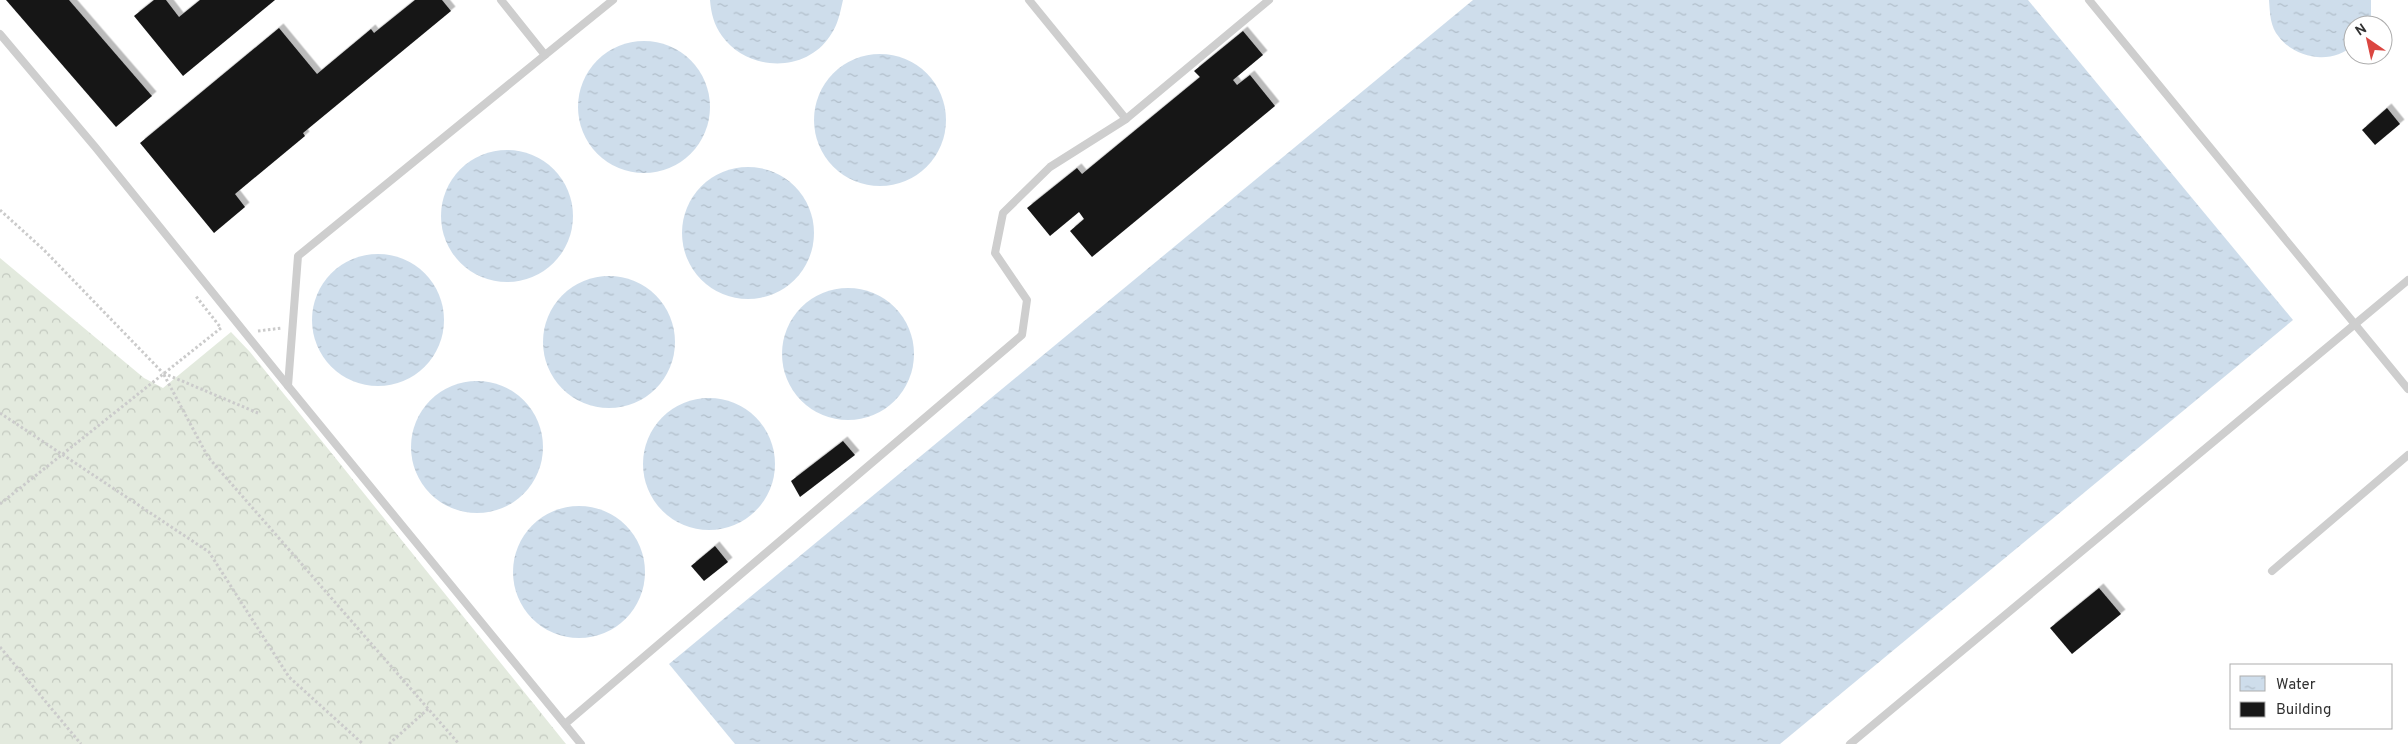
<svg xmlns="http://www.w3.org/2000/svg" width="2408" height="744" viewBox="0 0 2408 744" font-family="Overpass,sans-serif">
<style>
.forest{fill:url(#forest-crowns)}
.water{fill:url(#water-ripples)}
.building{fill:#181818;filter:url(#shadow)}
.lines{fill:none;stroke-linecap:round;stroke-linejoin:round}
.path{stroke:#cbcbcb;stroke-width:3;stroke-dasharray:2.5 2.5;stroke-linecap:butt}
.lane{stroke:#cecece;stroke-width:8}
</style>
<defs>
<pattern id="forest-crowns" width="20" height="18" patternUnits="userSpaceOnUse" patternTransform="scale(1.25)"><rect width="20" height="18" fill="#e3eade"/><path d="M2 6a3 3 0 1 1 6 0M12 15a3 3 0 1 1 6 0" fill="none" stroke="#c3c9bf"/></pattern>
<pattern id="water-ripples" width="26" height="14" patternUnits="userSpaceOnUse" patternTransform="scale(1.25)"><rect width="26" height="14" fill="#ceddeb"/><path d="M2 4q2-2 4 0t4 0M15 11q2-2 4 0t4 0" fill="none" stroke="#b1beca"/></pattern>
<filter id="shadow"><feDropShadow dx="4.5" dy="-4.5" stdDeviation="0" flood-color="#0004"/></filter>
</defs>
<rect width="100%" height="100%" fill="#fff"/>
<path class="forest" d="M 0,258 L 144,378 L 163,388 L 231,332 L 250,352 L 566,744 L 0,744 Z"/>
<g class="water">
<path d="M 710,0 L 843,0 C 840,13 838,25 830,36 C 805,74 747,71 722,36 C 714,25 711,13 710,0 Z"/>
<path d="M 1473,0 L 2028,0 L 2293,320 L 1780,744 L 735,744 L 669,664 Z"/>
<path d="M 2269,0 L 2371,0 L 2371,16 L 2368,25 L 2353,25 L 2353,45 C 2333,65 2296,59 2279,37 C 2270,27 2270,13 2269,0 Z"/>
<circle cx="644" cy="107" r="66"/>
<circle cx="880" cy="120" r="66"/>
<circle cx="507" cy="216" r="66"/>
<circle cx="748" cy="233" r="66"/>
<circle cx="378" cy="320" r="66"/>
<circle cx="609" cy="342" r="66"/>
<circle cx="848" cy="354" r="66"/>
<circle cx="477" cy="447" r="66"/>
<circle cx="709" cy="464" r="66"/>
<circle cx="579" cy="572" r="66"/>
</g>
<g class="building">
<path d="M 6,0 L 69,0 L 152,96 L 116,127 Z"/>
<path d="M 154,0 L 166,0 L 179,17 L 200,0 L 275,0 L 183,76 L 134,16 Z"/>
<path d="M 415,0 L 442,0 L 451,11 L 303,133 L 305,136 L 235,194 L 245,207 L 214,233 L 140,143 L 279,28 L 317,74 L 371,29 L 374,33 Z"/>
<path d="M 1243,31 L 1263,55 L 1233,80 L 1237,85 L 1250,75 L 1275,106 L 1092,257 L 1070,231 L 1084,219 L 1079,212 L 1050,236 L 1027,208 L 1077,168 L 1082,174 L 1200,77 L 1194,71 Z"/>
<path d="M 2387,108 L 2400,124 L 2375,145 L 2362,130 Z"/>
<path d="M 843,441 L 855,455 L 800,497 L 791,481 Z"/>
<path d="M 715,546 L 728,562 L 704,581 L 691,566 Z"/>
<path d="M 2099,588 L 2121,614 L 2072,654 L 2050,628 Z"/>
</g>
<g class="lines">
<g class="path">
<path d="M 0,210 L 44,250 L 163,373"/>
<path d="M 258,331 L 282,328"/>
<path d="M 0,413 L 209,552 L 289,677 L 363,744"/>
<path d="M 258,413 L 163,373 L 208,457 L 459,744"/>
<path d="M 0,504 L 221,328 L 195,295"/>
<path d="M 0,647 L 81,744"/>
<path d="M 389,744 L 428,709"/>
</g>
<g class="lane">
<path d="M 501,0 L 545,55 L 298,256 L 288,386 L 581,744"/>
<path d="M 1029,0 L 1126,119"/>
<path d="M 2089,0 L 2408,389"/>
<path d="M 0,34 L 96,148 L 288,386"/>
<path d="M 545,55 L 613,0"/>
<path d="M 2272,571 L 2408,455"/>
<path d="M 565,724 L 1022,335 L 1027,300 L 995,253 L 1003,213 L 1050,167 L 1126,119 L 1269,0"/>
<path d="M 1850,744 L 2408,280"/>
</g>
</g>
<rect x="2230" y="664" width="162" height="65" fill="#ffffff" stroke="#adadad"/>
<rect x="2240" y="676" width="25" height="15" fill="url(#water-ripples)" stroke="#adadad"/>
<text x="2276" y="689" font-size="15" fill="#313131">Water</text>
<rect x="2240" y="702" width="25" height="15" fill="#181818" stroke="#adadad"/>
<text x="2276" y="714" font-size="15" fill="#313131">Building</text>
<g transform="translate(2368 40) rotate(326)"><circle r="24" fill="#ffffff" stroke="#adadad"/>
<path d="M0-4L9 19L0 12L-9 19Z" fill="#db4641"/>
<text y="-8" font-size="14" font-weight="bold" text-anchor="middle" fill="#313131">N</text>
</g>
</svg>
